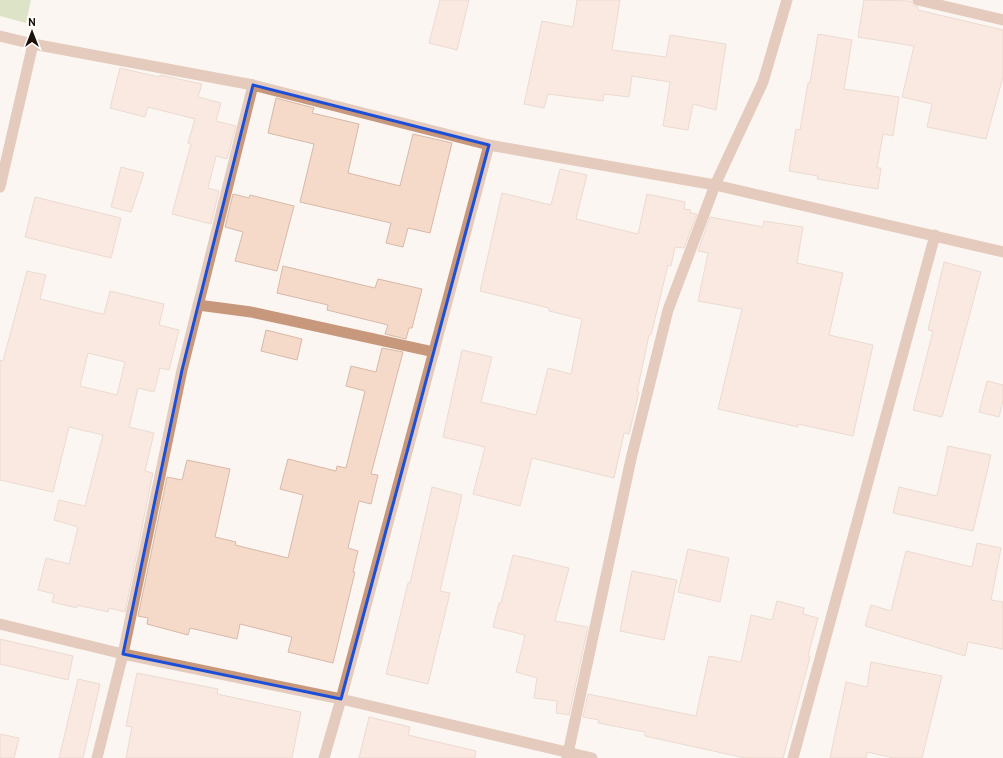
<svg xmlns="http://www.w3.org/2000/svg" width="1003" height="758" viewBox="0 0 1003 758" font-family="Overpass,sans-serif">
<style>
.green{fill:#b6cd92}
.building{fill:#f5daca;stroke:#d7b9a8;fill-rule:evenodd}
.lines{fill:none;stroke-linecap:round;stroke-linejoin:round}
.minor{stroke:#c7987c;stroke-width:11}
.marked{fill:none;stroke:#1d4ed8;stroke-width:3;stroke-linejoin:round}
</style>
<rect width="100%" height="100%" fill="#fcf6f2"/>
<path class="green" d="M 0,0 L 31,0 L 26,23 L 0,16 Z"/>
<g class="building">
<path d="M 440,0 L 469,0 L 457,50 L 429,43 Z"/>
<path d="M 577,0 L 620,0 L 612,50 L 666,57 L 670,35 L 726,44 L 716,110 L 693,104 L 688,130 L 663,126 L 670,82 L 632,76 L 629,97 L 604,94 L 603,101 L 548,94 L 544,108 L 524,104 L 542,21 L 573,27 Z"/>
<path d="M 864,0 L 911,1 L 914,5 L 918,7 L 918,10 L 1003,30 L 1003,77 L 986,139 L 927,127 L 932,104 L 902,97 L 914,46 L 858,37 Z"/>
<path d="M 818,34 L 852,40 L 844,89 L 899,97 L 893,136 L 883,134 L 877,168 L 881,168 L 878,189 L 817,179 L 818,176 L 789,171 L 796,129 L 800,130 L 808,83 L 810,83 Z"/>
<path d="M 120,68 L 159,77 L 160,75 L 202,84 L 198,97 L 221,103 L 216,121 L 236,126 L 227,159 L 216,156 L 208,188 L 219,191 L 211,224 L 172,214 L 191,144 L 188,143 L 195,119 L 148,107 L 145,117 L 110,108 Z"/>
<path d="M 276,98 L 314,108 L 312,113 L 359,124 L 348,173 L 400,186 L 413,134 L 452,143 L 430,233 L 408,228 L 403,247 L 386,243 L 391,223 L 300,202 L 314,144 L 268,133 Z"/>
<path d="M 121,167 L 144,173 L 131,212 L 111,207 Z"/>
<path d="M 560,169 L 587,175 L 576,219 L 638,234 L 647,194 L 685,202 L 684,209 L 691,210 L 690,213 L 697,214 L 684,248 L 675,247 L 671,266 L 668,265 L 651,335 L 649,335 L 637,392 L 639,392 L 629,434 L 624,433 L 614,478 L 532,458 L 520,506 L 473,494 L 485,447 L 443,437 L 462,350 L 492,357 L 481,402 L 536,415 L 548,368 L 571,374 L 582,319 L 549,311 L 549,308 L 480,291 L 502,193 L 551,205 Z"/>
<path d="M 233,194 L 249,198 L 250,195 L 294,206 L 277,271 L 235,261 L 243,232 L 225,227 Z"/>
<path d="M 35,197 L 121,218 L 111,258 L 25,237 Z"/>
<path d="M 710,217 L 763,227 L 764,221 L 803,227 L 797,263 L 843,273 L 829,335 L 873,345 L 853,436 L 798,424 L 798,427 L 785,424 L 718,409 L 742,309 L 698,301 L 708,253 L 698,251 Z"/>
<path d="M 944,262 L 981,272 L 942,417 L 913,410 L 933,331 L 928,330 Z"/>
<path d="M 283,266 L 375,288 L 378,279 L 422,289 L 412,328 L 409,328 L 406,339 L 385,334 L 388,325 L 327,310 L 328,305 L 277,293 Z"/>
<path d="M 27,271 L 46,275 L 40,299 L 102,314 L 104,314 L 110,291 L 164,304 L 159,325 L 179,330 L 169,370 L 160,368 L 154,392 L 138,388 L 129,427 L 154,433 L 145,471 L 153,473 L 125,612 L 109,608 L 108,612 L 77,605 L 77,608 L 52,602 L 54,594 L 38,590 L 46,558 L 69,564 L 78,527 L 54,520 L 59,500 L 85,506 L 103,435 L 69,427 L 53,492 L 0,480 L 0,360 L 3,361 ZM 88,353 L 125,362 L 117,395 L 80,386 Z"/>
<path d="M 266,330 L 302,339 L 297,360 L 261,351 Z"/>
<path d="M 382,348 L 403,352 L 371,474 L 378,475 L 371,504 L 359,501 L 348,548 L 358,551 L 353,572 L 355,572 L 333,663 L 288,652 L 292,637 L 240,624 L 237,639 L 190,628 L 188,635 L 147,624 L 148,618 L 138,616 L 167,477 L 182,480 L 187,460 L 230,469 L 215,537 L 236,542 L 235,545 L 288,558 L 303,495 L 280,489 L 288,459 L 336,471 L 337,466 L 346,468 L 365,391 L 346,386 L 351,366 L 376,372 Z"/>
<path d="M 987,381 L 1003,385 L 1003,401 L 999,417 L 979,412 Z"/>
<path d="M 948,446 L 991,455 L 973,531 L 893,513 L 899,487 L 937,496 Z"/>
<path d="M 432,487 L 462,495 L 440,591 L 450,593 L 428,684 L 386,674 L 408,583 L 410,583 Z"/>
<path d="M 977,543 L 1001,548 L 991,600 L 1003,602 L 1003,649 L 968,642 L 965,656 L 865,626 L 871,605 L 891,611 L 906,551 L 972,567 Z"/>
<path d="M 688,549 L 729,558 L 720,602 L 678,592 Z"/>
<path d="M 513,555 L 569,568 L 555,621 L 588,627 L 569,715 L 556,713 L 557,701 L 534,698 L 537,678 L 516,672 L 525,635 L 493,627 L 499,603 L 501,603 Z"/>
<path d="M 632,571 L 677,580 L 664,640 L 620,631 Z"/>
<path d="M 777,601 L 804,608 L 803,614 L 818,618 L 808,656 L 810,657 L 783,758 L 745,758 L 645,736 L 645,732 L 598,723 L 599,720 L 583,717 L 588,694 L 696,716 L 709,656 L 741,662 L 751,615 L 772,620 Z"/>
<path d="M 0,639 L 73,656 L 68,680 L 0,664 Z"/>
<path d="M 871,662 L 942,676 L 922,758 L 894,758 L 867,752 L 866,758 L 830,758 L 846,682 L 867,687 Z"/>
<path d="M 137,673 L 218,689 L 217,694 L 301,712 L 292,758 L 126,758 L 132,727 L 126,726 Z"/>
<path d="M 78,679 L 100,684 L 83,758 L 59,758 Z"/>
<path d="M 369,717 L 410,727 L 408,735 L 476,751 L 475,758 L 359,758 Z"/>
<path d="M 0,734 L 19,738 L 14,758 L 0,758 Z"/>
</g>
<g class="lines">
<g class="minor">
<path d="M 918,0 L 1003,20"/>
<path d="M 0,36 L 33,44 L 253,85 L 489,145 L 715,185 L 1003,252"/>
<path d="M 0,187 L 33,44"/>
<path d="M 198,305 L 251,312 L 434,352"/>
<path d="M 0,624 L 123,654 L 341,699 L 592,758"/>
<path d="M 97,758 L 123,654 L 182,370 L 253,85"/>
<path d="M 324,758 L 341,699 L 489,145"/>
<path d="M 567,758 L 631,459 L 668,310 L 715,185 L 763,82 L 787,0"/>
<path d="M 793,758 L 935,235"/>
</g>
</g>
<path d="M0 0H1003V758H0ZM 253,85 L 489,145 L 341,699 L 123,654 L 182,370 Z" fill="#fcf6f2" fill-opacity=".55" fill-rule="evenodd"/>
<path class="marked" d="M 253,85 L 489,145 L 341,699 L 123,654 L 182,370 Z"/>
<g transform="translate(32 32)" stroke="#ffffff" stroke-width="3" paint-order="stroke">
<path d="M0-3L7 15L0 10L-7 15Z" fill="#1c120b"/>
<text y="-6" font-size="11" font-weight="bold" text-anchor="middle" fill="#1c120b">N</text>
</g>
</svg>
